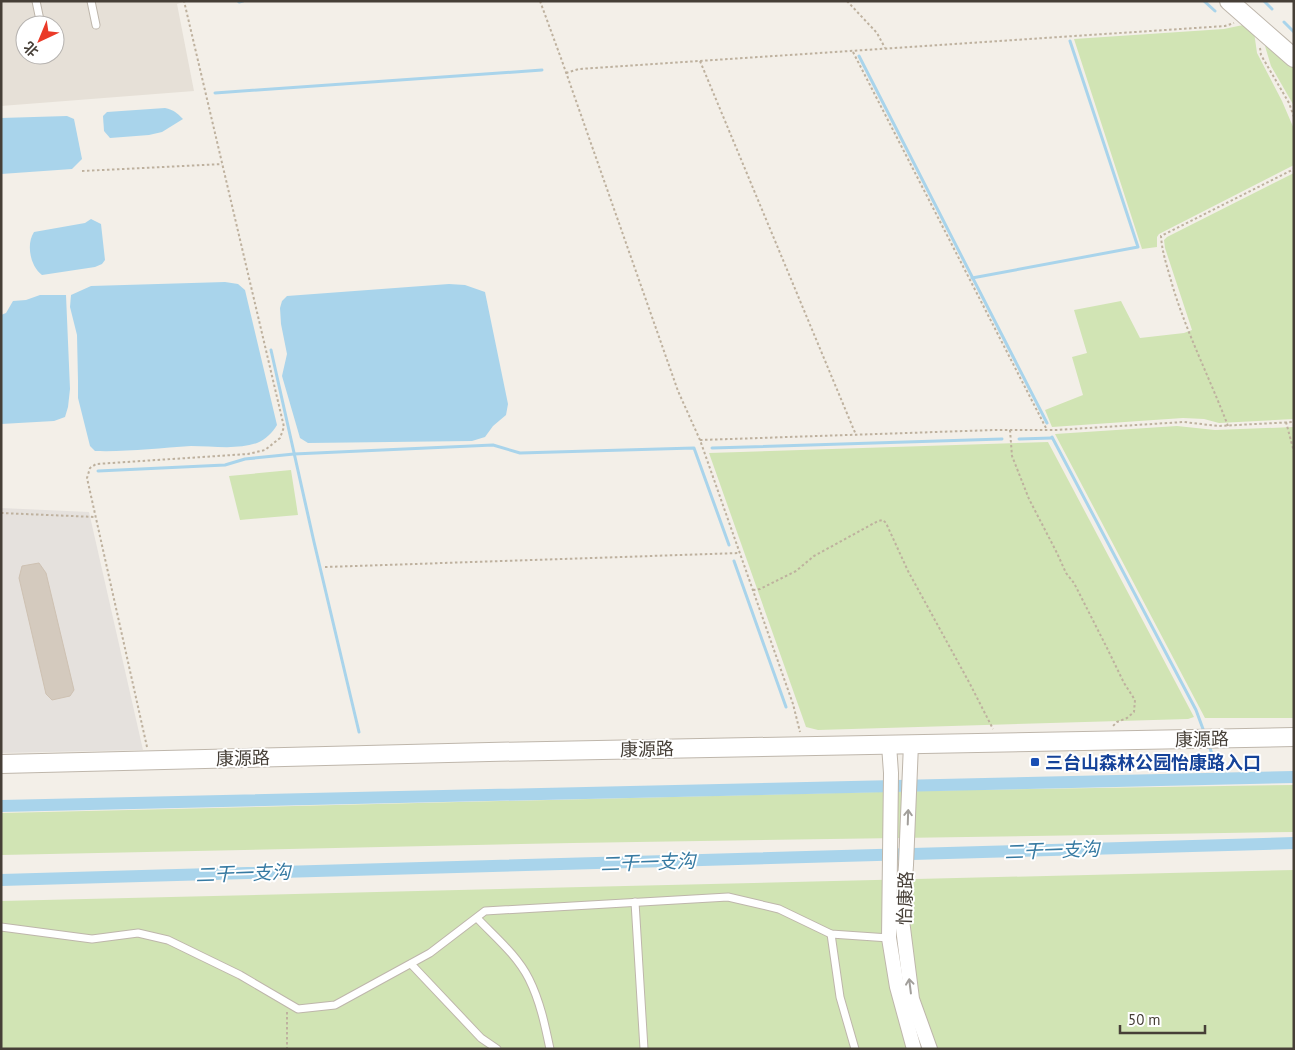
<svg xmlns="http://www.w3.org/2000/svg" width="1295" height="1050" viewBox="0 0 1295 1050" font-family="'PT Sans','Noto Sans SC',sans-serif">
<style>
.residential{fill:#e6e0d7;fill-rule:evenodd}
.industrial{fill:#e5e1dd}
.green{fill:#d1e4b4}
.water{fill:#a9d4eb}
.lines{fill:none;stroke-linecap:round;stroke-linejoin:round}
.stream{stroke:#a9d4eb;stroke-width:3}
.canal{stroke:#a9d4eb;stroke-width:12}
.building{fill:#d4cabe;stroke:#cec1b2}
.service-casing{stroke:#beb6ab;stroke-width:9}
.minor-casing{stroke:#beb6ab;stroke-width:16}
.tertiary-casing{stroke:#beb6ab;stroke-width:20}
.path{stroke:#beb19e;stroke-width:2;stroke-dasharray:2.5 2.5;stroke-linecap:butt}
.service{stroke:#fff;stroke-width:7}
.minor{stroke:#fff;stroke-width:14}
.tertiary{stroke:#fff;stroke-width:18}
.oneway{stroke:#a29f9b}
.transit-dot{fill:#1a4fb4;stroke:#fff;stroke-width:2}
.labels{text-anchor:middle;dominant-baseline:central;stroke-width:4;stroke-linejoin:round;paint-order:stroke}
.street-label{font-size:18px;fill:#463f37;stroke:#fff}
.transit-label{font-size:18px;font-weight:bold;fill:#164399;stroke:#fff;text-anchor:start}
.water-label{font-size:19px;font-style:italic;fill:#367aa2;stroke:#fff}
</style>
<rect width="100%" height="100%" fill="#f3efe8"/>
<path class="residential" d="M 1,1 L 186,1 L 177,4 L 194,91 L 1,106 ZM 25,25 L 55,25 L 55,55 L 25,55 Z"/>
<path class="industrial" d="M 1,508 L 89,512 L 143,750 L 1,753 Z"/>
<g class="green">
<path d="M 1243,25 L 1254,32 L 1257,53 L 1282,101 L 1294,129 L 1294,165 L 1159,234 L 1157,237 L 1157,247 L 1142,249 L 1074,39 L 1224,29 Z"/>
<path d="M 1265,46 L 1272,48 L 1294,68 L 1294,106 L 1271,66 Z"/>
<path d="M 1294,173 L 1294,419 L 1219,423 L 1204,419 L 1183,418 L 1052,427 L 1045,410 L 1083,395 L 1072,357 L 1087,353 L 1074,310 L 1121,301 L 1140,338 L 1184,333 L 1192,330 L 1165,248 L 1164,240 L 1167,237 Z"/>
<path d="M 1177,426 L 1215,430 L 1294,427 L 1294,718 L 1205,718 L 1055,434 Z"/>
<path d="M 1048,442 L 1194,717 L 1188,719 L 818,730 L 806,727 L 709,453 Z"/>
<path d="M 291,470 L 298,515 L 240,520 L 229,476 Z"/>
<path d="M 1294,785 L 1294,832 L 573,843 L 1,855 L 1,813 L 964,790 Z"/>
<path d="M 1294,870 L 1294,1049 L 1,1049 L 1,901 Z"/>
</g>
<g class="water">
<path d="M 165,108 C 174,110 177,113 183,119 L 162,132 L 149,135 L 110,138 L 104,131 L 103,116 L 107,112 Z"/>
<path d="M 67,116 L 74,119 L 82,159 L 72,169 L 1,174 L 1,118 Z"/>
<path d="M 91,219 L 101,224 L 105,260 L 102,264 L 95,267 L 42,275 C 30,266 26,244 34,232 L 85,223 Z"/>
<path d="M 225,282 L 238,284 L 245,290 L 277,425 C 272,433 266,439 257,443 C 238,450 212,446 191,446 C 159,448 127,452 95,451 L 90,446 L 78,398 L 78,381 L 77,335 L 70,307 L 71,295 L 91,286 Z"/>
<path d="M 449,284 L 465,285 L 485,292 L 508,404 L 506,415 L 493,426 L 485,437 L 472,441 L 308,443 L 300,438 L 282,376 L 287,354 L 281,324 L 280,308 L 282,301 L 287,296 Z"/>
<path d="M 40,295 L 66,295 L 70,389 L 68,407 L 65,417 L 54,421 L 1,424 L 1,315 L 6,313 L 13,301 L 26,300 Z"/>
</g>
<g class="lines">
<g class="stream">
<path d="M 238,1 L 239,2 L 243,1"/>
<path d="M 1204,1 L 1215,11"/>
<path d="M 1264,1 L 1272,9"/>
<path d="M 1284,22 L 1294,32"/>
<path d="M 859,56 L 1047,423"/>
<path d="M 215,93 L 542,70"/>
<path d="M 972,278 L 1138,247 L 1070,41"/>
<path d="M 271,350 L 314,542 L 359,732"/>
<path d="M 1052,437 L 1196,710 L 1203,729"/>
<path d="M 1019,439 L 1052,438"/>
<path d="M 712,448 L 1002,439"/>
<path d="M 98,471 L 225,465 L 245,459 L 294,454 L 493,445 L 520,453 L 694,448 L 729,545"/>
<path d="M 734,561 L 786,707"/>
<path d="M 1210,748 L 1220,779"/>
</g>
<g class="canal">
<path d="M 1,806 L 1294,777"/>
<path d="M 1,880 L 1294,843"/>
</g>
</g>
<path class="building" d="M 39,563 L 46,573 L 74,690 L 70,696 L 52,700 L 46,694 L 19,578 L 22,566 Z"/>
<g class="lines">
<g class="service-casing">
<g id="service">
<path d="M 36,1 L 41,25"/>
<path d="M 91,1 L 96,25"/>
<path d="M 635,902 L 644,1049"/>
<path d="M 477,918 C 495,937 517,955 529,979 C 540,1001 545,1025 550,1049"/>
<path d="M 1,927 L 92,939 L 138,933 L 168,940 L 240,975 L 298,1009 L 335,1005 L 430,953 L 485,911 L 728,897 L 779,909 L 831,934 L 889,938"/>
<path d="M 831,934 L 840,997 L 855,1049"/>
<path d="M 411,964 L 481,1038 L 497,1049"/>
</g>
</g>
<g class="minor-casing">
<g id="minor">
<path d="M 911,744 L 906,865 L 902,920 L 912,999 L 930,1049"/>
<path d="M 889,745 L 891,773 L 889,938 L 897,987 L 914,1049"/>
</g>
</g>
<g class="tertiary-casing">
<g id="tertiary">
<path d="M 1229,1 L 1294,58"/>
<path d="M 1,764 L 489,752 L 1294,737"/>
</g>
</g>
<g class="path">
<path d="M 540,1 L 562,61 L 678,391 L 700,440 L 793,704 L 800,732"/>
<path d="M 847,1 L 877,33 L 885,48"/>
<path d="M 1260,48 L 1261,55 L 1289,103 L 1294,117"/>
<path d="M 853,52 L 1047,430"/>
<path d="M 700,61 L 856,435"/>
<path d="M 566,73 L 579,69 L 1225,26 L 1234,23"/>
<path d="M 82,171 L 222,164"/>
<path d="M 1286,422 L 1294,452"/>
<path d="M 1228,426 C 1209,376 1184,328 1170,277 C 1166,263 1162,251 1161,236 L 1294,169"/>
<path d="M 1010,430 L 1012,456 L 1029,499 L 1057,553 L 1066,573 L 1074,583 L 1107,648 L 1124,683 L 1135,700 L 1134,712 L 1127,718 L 1117,722 L 1113,726"/>
<path d="M 700,440 L 995,430 L 1056,430 L 1184,422 L 1218,426 L 1294,422"/>
<path d="M 1,513 L 95,517"/>
<path d="M 325,567 L 740,553"/>
<path d="M 753,590 L 760,589 L 796,571 L 814,556 L 878,521 L 883,520 L 886,523 L 908,571 L 970,684 L 993,729"/>
<path d="M 147,747 L 87,478 L 90,468 L 96,464 L 248,454 L 265,450 L 280,438 L 284,427 L 184,1"/>
<path d="M 287,1012 L 287,1049"/>
</g>
<use href="#service" class="service"/>
<use href="#minor" class="minor"/>
<use href="#tertiary" class="tertiary"/>
</g>
<defs><path id="oneway-shaft" d="M-6 0H5M1.5-3L5.5 0L1.5 3" fill="none" stroke-width="1.6" stroke-linecap="round" stroke-linejoin="round" transform="scale(1.25)"/></defs>
<g class="oneway">
<use href="#oneway-shaft" transform="translate(908 817) rotate(-88)"/>
<use href="#oneway-shaft" transform="translate(910 986) rotate(-97)"/>
</g>
<rect class="transit-dot" x="1030" y="757" width="10" height="10" rx="2.5"/>
<g class="labels">
<g class="street-label">
<text transform="translate(1202 739) rotate(-1)">康源路</text>
<text transform="translate(647 749) rotate(-1)">康源路</text>
<text transform="translate(243 758) rotate(-1)">康源路</text>
<text transform="translate(905 898) rotate(-88)">怡康路</text>
</g>
<g class="transit-label">
<text x="1045" y="762">三台山森林公园怡康路入口</text>
</g>
<g class="water-label">
<text transform="translate(1052 850) rotate(-2)">二干一支沟</text>
<text transform="translate(648 862) rotate(-2)">二干一支沟</text>
<text transform="translate(243 873) rotate(-2)">二干一支沟</text>
</g>
</g>
<rect width="1295" height="1050" fill="none" stroke="#463f37" stroke-width="5"/>
<g transform="translate(40 40) rotate(224)"><circle r="24" fill="#ffffff" stroke="#b5b2af"/>
<path d="M0-4L9 19L0 12L-9 19Z" fill="#ea3a28"/>
<text y="-8" font-size="14" font-weight="bold" text-anchor="middle" fill="#463f37">北</text>
</g>
<path d="M1120 1025v8h85v-8" fill="none" stroke="#463f37" stroke-width="2.5"/>
<text x="1128" y="1025" font-size="15" fill="#463f37" stroke="#ffffff" stroke-width="4" paint-order="stroke">50 m</text>
</svg>
